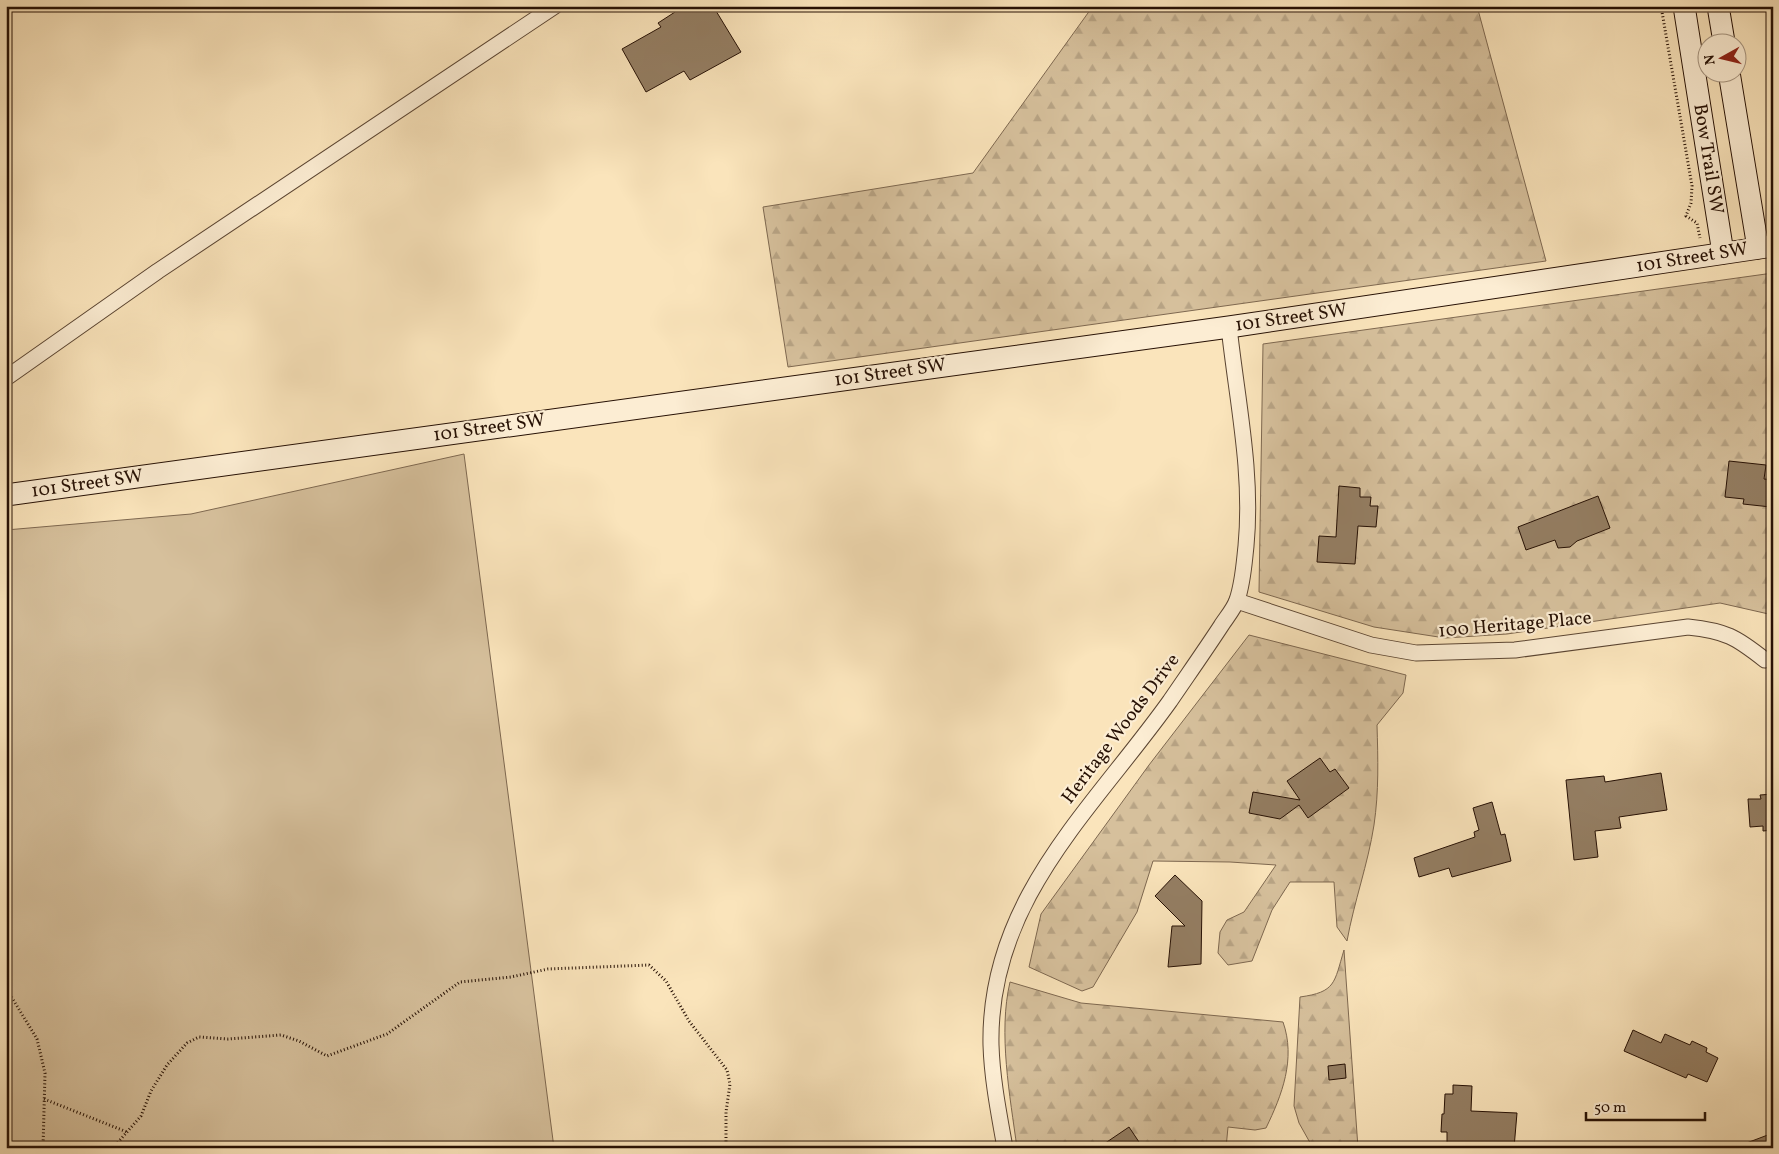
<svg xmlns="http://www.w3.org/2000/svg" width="1779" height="1154" viewBox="0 0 1779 1154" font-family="Vollkorn,serif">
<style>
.grass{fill:#d6c09c;stroke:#7e6850}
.forest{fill:url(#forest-firs);stroke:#7e6850}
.building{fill:#947e63;stroke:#261004}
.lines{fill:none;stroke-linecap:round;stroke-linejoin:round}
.street-casing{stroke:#5b4532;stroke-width:17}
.secondary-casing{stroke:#261004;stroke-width:23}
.path{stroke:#261004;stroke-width:3;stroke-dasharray:1 2.5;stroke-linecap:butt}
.street{stroke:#fcedd3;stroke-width:15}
.secondary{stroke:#fcedd3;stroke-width:21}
.labels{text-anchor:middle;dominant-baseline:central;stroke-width:4.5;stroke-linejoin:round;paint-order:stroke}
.street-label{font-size:19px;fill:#261004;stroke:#fcedd3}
</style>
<defs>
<pattern id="forest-firs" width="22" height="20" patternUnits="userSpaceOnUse" patternTransform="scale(1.25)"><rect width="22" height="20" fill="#d6c09c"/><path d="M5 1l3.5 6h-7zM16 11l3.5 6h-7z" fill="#b8a485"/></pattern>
</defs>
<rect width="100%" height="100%" fill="#fae4bb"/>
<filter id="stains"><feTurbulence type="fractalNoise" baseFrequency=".004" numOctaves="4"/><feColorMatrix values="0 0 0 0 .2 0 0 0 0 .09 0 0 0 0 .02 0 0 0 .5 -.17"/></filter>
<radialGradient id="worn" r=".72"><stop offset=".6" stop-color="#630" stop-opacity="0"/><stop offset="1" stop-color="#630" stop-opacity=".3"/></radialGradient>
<path class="grass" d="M 464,454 L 554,1148 L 6,1148 L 6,530 L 191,514 Z"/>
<g class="forest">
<path d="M 1093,6 L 1477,6 L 1546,261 L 788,367 L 763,207 L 973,173 Z"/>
<path d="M 1773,273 L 1773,615 L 1720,603 L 1507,634 L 1445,638 L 1374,627 L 1259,592 L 1263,344 Z"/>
<path d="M 1249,635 L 1406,675 L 1403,693 L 1377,725 C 1378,759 1379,791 1374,825 C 1368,864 1354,902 1347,941 L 1337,927 L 1334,882 L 1290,882 L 1272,910 L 1252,961 L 1228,965 L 1218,953 L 1220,932 L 1227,920 L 1244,912 L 1276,865 L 1230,862 L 1153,861 L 1137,912 L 1093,987 L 1082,991 L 1029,967 L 1041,914 L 1149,765 Z"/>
<path d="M 1344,950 L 1358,1148 L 1313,1148 L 1299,1123 L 1294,1106 L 1300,997 C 1336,992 1334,983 1344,950 Z"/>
<path d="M 1010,982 L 1081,1003 L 1283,1022 C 1296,1059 1282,1095 1266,1128 L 1255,1130 L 1228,1127 L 1226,1148 L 1017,1148 C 1010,1096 998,1033 1010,982 Z"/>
</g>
<g class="building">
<path d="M 671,6 L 713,6 L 741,52 L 690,80 L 684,71 L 646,92 L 622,49 L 661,27 L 658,23 L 675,12 Z"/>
<path d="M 1729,461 L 1766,465 L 1764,479 L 1773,480 L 1771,507 L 1743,504 L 1744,499 L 1725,497 Z"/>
<path d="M 1339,486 L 1360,488 L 1360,497 L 1371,497 L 1370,506 L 1378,506 L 1376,527 L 1358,526 L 1355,564 L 1317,562 L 1319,536 L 1336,537 Z"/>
<path d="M 1598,496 L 1610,528 L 1577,541 L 1570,547 L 1558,548 L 1555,540 L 1526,550 L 1518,527 Z"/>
<path d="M 1320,758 L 1330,772 L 1335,769 L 1349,788 L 1308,818 L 1299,805 L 1280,819 L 1249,813 L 1253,792 L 1300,800 L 1287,781 Z"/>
<path d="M 1661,773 L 1667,810 L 1619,817 L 1621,828 L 1595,831 L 1598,857 L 1574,860 L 1566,780 L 1604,776 L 1605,782 Z"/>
<path d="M 1773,794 L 1773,830 L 1763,831 L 1763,826 L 1750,827 L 1748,799 L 1761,799 L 1760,795 Z"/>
<path d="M 1492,802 L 1501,835 L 1505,834 L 1511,861 L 1452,877 L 1449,868 L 1419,877 L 1414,858 L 1475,837 L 1474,832 L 1479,830 L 1473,808 Z"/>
<path d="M 1175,875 L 1202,901 L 1201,964 L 1168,967 L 1172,926 L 1185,926 L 1155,896 Z"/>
<path d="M 1633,1030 L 1661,1043 L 1665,1034 L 1690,1045 L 1692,1041 L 1707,1048 L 1706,1052 L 1718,1058 L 1707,1082 L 1688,1074 L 1686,1078 L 1624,1051 Z"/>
<path d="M 1345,1064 L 1346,1078 L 1329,1080 L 1328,1066 Z"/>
<path d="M 1453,1085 L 1472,1086 L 1471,1111 L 1517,1113 L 1514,1148 L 1447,1147 L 1447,1132 L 1441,1132 L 1442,1114 L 1444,1114 L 1445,1094 L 1453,1094 Z"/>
<path d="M 1129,1127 L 1143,1148 L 1098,1148 Z"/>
<path d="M 1773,1133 L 1773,1148 L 1736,1148 L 1736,1147 Z"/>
</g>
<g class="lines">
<g class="street-casing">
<g id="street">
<path d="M 6,378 L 158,271 L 555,6"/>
<path d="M 1237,601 L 1371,645 L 1416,653 L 1515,650 L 1688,627 C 1726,631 1736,637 1765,660"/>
<path d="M 1005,1148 C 999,1114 992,1079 991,1045 C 988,900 1093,809 1170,701 C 1187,676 1204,652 1221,626 C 1226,618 1234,609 1237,600 C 1243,583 1244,564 1246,546 C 1253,472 1237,401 1229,327"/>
</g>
</g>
<g class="secondary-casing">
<g id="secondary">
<path d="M 1684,6 L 1723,253"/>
<path d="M 1718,6 L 1724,42"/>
<path d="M 1729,72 L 1758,248"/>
<path d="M 6,495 L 1229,327 L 1773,246"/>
</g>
</g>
<g class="path">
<path d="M 1661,6 L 1692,186 L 1691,203 L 1686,216 L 1697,223 L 1700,238"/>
<path d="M 6,988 L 37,1039 L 45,1073 L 43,1148"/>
<path d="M 44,1099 L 127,1132"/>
<path d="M 113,1148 L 141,1116 L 151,1091 L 167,1065 L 187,1043 L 199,1037 L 228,1039 L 281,1035 L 299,1041 L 327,1056 L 387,1034 L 460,982 L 511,977 L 548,969 L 649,965 L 666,981 L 689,1021 L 727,1070 L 730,1084 L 726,1112 L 726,1148"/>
</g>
<use href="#street" class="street"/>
<use href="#secondary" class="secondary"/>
</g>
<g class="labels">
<g class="street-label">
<text transform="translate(1708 159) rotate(81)">Bow Trail SW</text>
<text transform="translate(1692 258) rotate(-9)">101 Street SW</text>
<text transform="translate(1291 318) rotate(-8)">101 Street SW</text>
<text transform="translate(890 373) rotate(-8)">101 Street SW</text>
<text transform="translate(489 428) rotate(-8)">101 Street SW</text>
<text transform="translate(87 484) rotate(-8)">101 Street SW</text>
<text transform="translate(1515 625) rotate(-5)">100 Heritage Place</text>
<text transform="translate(1121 729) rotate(-53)">Heritage Woods Drive</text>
</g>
</g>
<rect width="1779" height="1154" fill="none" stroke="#fae4bb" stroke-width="25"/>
<rect x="8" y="8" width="1764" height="1139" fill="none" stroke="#261004" stroke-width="2.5"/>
<rect x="12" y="12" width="1754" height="1129" fill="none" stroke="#261004"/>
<g transform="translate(1722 58) rotate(262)"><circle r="24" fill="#fcedd3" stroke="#a69580"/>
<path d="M0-4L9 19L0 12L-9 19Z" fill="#8f2418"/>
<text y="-8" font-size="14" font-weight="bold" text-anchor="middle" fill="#261004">N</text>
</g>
<path d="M1586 1112v8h119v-8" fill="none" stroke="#261004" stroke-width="2.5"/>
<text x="1594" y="1112" font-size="15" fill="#261004" stroke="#fcedd3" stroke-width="4" paint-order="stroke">50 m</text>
<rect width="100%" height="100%" filter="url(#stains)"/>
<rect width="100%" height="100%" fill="url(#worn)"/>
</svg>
